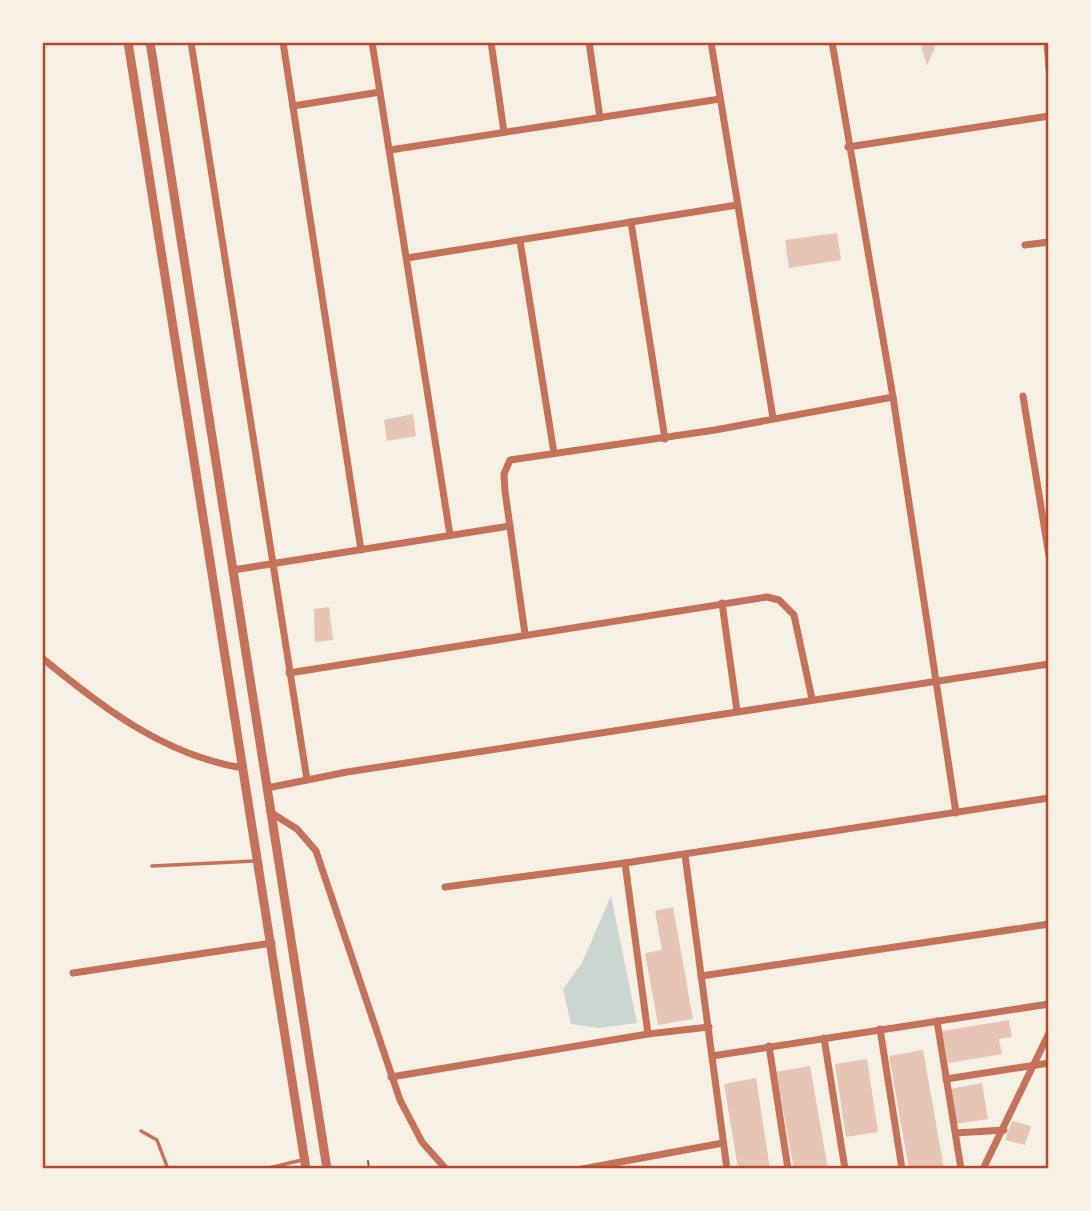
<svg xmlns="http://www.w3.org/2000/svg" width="1091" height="1211" viewBox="0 0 1091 1211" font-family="'Work Sans',sans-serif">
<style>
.water{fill:#c9d6d2}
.building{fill:#e6c5b7}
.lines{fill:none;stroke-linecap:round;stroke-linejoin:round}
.path{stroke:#b5482f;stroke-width:2}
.service{stroke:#c5725c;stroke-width:3.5}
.minor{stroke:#c5725c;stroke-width:7}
.tertiary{stroke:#c5725c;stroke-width:9}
.neatline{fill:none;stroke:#b5482f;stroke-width:2.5}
</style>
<rect width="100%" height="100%" fill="#f6efe4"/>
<path class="water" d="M 611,896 L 637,1023 L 599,1028 L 571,1024 L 563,989 L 582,963 Z"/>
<g class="building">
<path d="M 920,42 L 937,42 L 927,66 Z"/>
<path d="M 837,233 L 841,260 L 789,268 L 785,240 Z"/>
<path d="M 413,414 L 416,436 L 387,441 L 384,420 Z"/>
<path d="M 329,607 L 333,640 L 315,642 L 314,609 Z"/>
<path d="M 673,907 L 693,1019 L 658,1025 L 645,953 L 662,950 L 655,911 Z"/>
<path d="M 1009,1020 L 1012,1037 L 999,1039 L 1002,1054 L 948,1063 L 942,1031 Z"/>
<path d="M 923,1050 L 944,1169 L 909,1169 L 889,1056 Z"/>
<path d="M 867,1059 L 878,1132 L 846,1137 L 835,1064 Z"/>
<path d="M 810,1066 L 828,1169 L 794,1169 L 776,1072 Z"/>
<path d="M 756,1078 L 770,1169 L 738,1169 L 724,1084 Z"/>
<path d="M 982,1083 L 988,1119 L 956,1124 L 950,1089 Z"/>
<path d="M 1012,1121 L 1031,1126 L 1025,1145 L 1005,1140 Z"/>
</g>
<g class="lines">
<path class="path" d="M 368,1161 L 369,1169"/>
<g class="service">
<path d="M 152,866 L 255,861"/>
<path d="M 141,1131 L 157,1140 L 168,1169"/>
<path d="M 265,1169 L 302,1160"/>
</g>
<g class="minor">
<path d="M 191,42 L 307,780"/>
<path d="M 283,42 L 361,550"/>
<path d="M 372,42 L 450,535"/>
<path d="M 491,42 L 504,132"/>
<path d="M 589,42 L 600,118"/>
<path d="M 711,42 L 773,418"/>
<path d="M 832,42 L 893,397 L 956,813"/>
<path d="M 1047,42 L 1049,69"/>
<path d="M 293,106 L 380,92"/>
<path d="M 848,147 L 1049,116"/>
<path d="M 390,150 L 720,99"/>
<path d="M 631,222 L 665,439"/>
<path d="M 520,241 L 554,453"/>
<path d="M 1025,245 L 1049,242"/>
<path d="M 407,258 L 737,205"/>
<path d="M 1023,396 L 1049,556"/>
<path d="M 233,570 L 510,526"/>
<path d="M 722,603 L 737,711"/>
<path d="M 525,634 L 505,491 L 504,474 L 510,460 L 715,430 L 893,397"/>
<path d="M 42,658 C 104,708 163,755 243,768"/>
<path d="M 289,673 L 767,597 L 779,600 L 794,615 L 812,699"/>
<path d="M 267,788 L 347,772 L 1049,664"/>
<path d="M 270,812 L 297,829 L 316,851 L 400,1100 L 422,1142 L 446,1169"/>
<path d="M 685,855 L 727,1169"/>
<path d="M 625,863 L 648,1034"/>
<path d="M 445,887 L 625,863 L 1049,798"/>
<path d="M 73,973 L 272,943"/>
<path d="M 701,976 L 1049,924"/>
<path d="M 937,1021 L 961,1169"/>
<path d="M 880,1029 L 902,1169"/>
<path d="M 824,1038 L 845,1169"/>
<path d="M 769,1046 L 788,1169"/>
<path d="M 712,1056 L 1049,1004"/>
<path d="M 391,1077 L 648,1034 L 709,1027"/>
<path d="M 946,1079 L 1049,1063"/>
<path d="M 956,1133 L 1004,1130"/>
<path d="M 582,1169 L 723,1143"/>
<path d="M 983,1169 L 1049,1033"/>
</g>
<g class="tertiary">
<path d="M 128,42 L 306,1169"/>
<path d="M 150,42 L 327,1169"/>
</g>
</g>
<rect width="1091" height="1211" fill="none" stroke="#f6efe4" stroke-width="88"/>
<rect x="44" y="44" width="1003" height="1123" class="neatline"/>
</svg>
